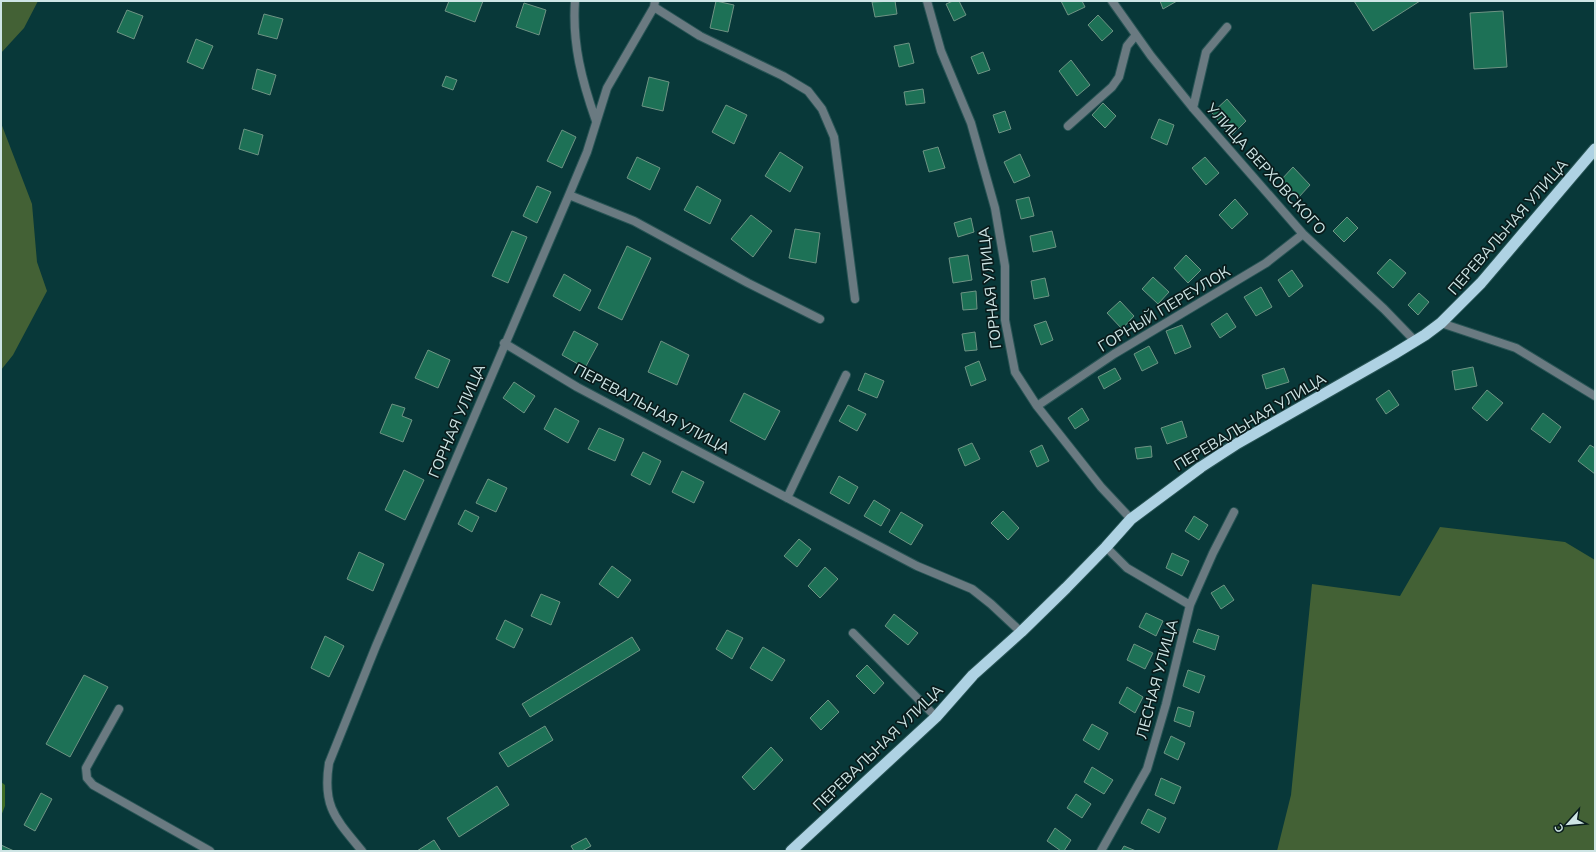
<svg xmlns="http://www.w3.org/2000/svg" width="1596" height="852" font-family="Mulish,sans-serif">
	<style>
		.green { fill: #436135 }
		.forest { fill: #3d6b25 }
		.building { fill: #1d7156; stroke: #6e9484 }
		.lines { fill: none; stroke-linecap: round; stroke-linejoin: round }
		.minor-casing { stroke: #285455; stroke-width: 10 }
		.trunk-casing { stroke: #285455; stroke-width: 13 }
		.minor { stroke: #6a7a81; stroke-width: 8 }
		.trunk { stroke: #aed2e3; stroke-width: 11 }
		.labels { text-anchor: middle; stroke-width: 3.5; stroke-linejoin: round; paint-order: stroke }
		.street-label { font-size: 15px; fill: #cee5e5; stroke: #091c1c }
	</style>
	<rect width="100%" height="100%" fill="#083839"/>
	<!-- green -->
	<path class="green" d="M 1,1 L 38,1 L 24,28 L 1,53 Z
		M 1,123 L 32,204 L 37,262 L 47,291 L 13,355 L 1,370 Z
		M 1440,527 L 1565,542 L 1595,560 L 1595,851 L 1277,851 L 1291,795 L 1312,584 L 1400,596 Z"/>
	<!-- forest -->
	<path class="forest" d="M 1,782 L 5,785 L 5,806 L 1,816 Z"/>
	<!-- building -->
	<path class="building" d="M 449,1 L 483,1 L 475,22 L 445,11 Z
		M 716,1 L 734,5 L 728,32 L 710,28 Z
		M 895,1 L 897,14 L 875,17 L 872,2 Z
		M 953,1 L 959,1 L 966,15 L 954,21 L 946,4 Z
		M 1061,1 L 1082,1 L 1085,7 L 1068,15 Z
		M 1160,1 L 1177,1 L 1163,9 Z
		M 1354,1 L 1420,1 L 1373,31 Z
		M 524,3 L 546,10 L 539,35 L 516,27 Z
		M 127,10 L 143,16 L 134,39 L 117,32 Z
		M 1503,11 L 1507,67 L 1474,69 L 1470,13 Z
		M 264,14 L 283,19 L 277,39 L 258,34 Z
		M 1098,15 L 1113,31 L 1102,41 L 1088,25 Z
		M 196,39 L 213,46 L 203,69 L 187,62 Z
		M 909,43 L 914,63 L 899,67 L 894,46 Z
		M 983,52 L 990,70 L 978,74 L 971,57 Z
		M 1071,60 L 1090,85 L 1077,96 L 1059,71 Z
		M 257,69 L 276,75 L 270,95 L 252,89 Z
		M 446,76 L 457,80 L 453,90 L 442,86 Z
		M 649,77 L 669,82 L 663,111 L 642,106 Z
		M 923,89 L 925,103 L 906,105 L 904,92 Z
		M 1227,99 L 1246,121 L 1231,136 L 1212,113 Z
		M 1103,103 L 1116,116 L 1105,128 L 1092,115 Z
		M 726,105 L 747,115 L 734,144 L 712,132 Z
		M 1005,111 L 1011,129 L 999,133 L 993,115 Z
		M 1159,119 L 1174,125 L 1167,145 L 1151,138 Z
		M 244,129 L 263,135 L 258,155 L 239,149 Z
		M 562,130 L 576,137 L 562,168 L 547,161 Z
		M 938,147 L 945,168 L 929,172 L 923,151 Z
		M 780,152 L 803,167 L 790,192 L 765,176 Z
		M 1020,154 L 1030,176 L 1014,183 L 1004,162 Z
		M 637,157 L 660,168 L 650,190 L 627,178 Z
		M 1205,157 L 1219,173 L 1206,185 L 1192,168 Z
		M 1293,167 L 1310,185 L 1298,198 L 1281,180 Z
		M 537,186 L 551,192 L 537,223 L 523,216 Z
		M 697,186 L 721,200 L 710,224 L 684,210 Z
		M 1029,197 L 1034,216 L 1021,219 L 1016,200 Z
		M 1235,199 L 1248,214 L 1232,229 L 1219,215 Z
		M 751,215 L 772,231 L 753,257 L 731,239 Z
		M 1347,217 L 1358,228 L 1344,242 L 1333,231 Z
		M 971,218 L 974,232 L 958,237 L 954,223 Z
		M 795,229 L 820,233 L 816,263 L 789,258 Z
		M 512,231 L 527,237 L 508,283 L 492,276 Z
		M 1052,231 L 1056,247 L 1033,252 L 1030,236 Z
		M 627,246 L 651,258 L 622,320 L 598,308 Z
		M 968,255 L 972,280 L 953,283 L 949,258 Z
		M 1186,255 L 1201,270 L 1188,283 L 1174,268 Z
		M 1390,259 L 1406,273 L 1393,288 L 1377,273 Z
		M 1292,270 L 1303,286 L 1289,297 L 1278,280 Z
		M 564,274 L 591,290 L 580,311 L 553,296 Z
		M 1153,277 L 1169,292 L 1158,304 L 1142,289 Z
		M 1045,278 L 1049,296 L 1034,299 L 1031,281 Z
		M 1261,287 L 1272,307 L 1256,316 L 1244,297 Z
		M 976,291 L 977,309 L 963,310 L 961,293 Z
		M 1419,293 L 1429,302 L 1418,315 L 1408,305 Z
		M 1120,301 L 1134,316 L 1122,329 L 1107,313 Z
		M 1227,313 L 1236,327 L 1220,338 L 1211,324 Z
		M 1046,321 L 1053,340 L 1041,345 L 1034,325 Z
		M 1182,325 L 1191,347 L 1175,354 L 1166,331 Z
		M 574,331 L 598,344 L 585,368 L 562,355 Z
		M 975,332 L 977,350 L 965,351 L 962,334 Z
		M 661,341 L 689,355 L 677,385 L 648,372 Z
		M 1149,346 L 1158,363 L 1142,371 L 1134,354 Z
		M 428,350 L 450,360 L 438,388 L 415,378 Z
		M 979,361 L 986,380 L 971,386 L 965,367 Z
		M 1473,367 L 1477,386 L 1455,390 L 1452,371 Z
		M 1115,368 L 1121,379 L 1104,389 L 1098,377 Z
		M 1284,368 L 1289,382 L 1266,389 L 1262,375 Z
		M 865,373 L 884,381 L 877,398 L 858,390 Z
		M 514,382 L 535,396 L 524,413 L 503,398 Z
		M 1389,390 L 1399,405 L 1386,414 L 1376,399 Z
		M 1487,390 L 1503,403 L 1487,421 L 1472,408 Z
		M 744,393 L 780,411 L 765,440 L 730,421 Z
		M 392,404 L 405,408 L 402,416 L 412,420 L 403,442 L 380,433 Z
		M 848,405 L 866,414 L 857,431 L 839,421 Z
		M 555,408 L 579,421 L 568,443 L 544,429 Z
		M 1082,408 L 1089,420 L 1075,429 L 1068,418 Z
		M 1543,413 L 1561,427 L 1550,443 L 1531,429 Z
		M 1182,421 L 1187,437 L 1167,444 L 1161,428 Z
		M 599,428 L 624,439 L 615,461 L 588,449 Z
		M 972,443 L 980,459 L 965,466 L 958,449 Z
		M 1042,445 L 1049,461 L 1037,467 L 1030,451 Z
		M 1590,445 L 1595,448 L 1595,474 L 1578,461 Z
		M 1151,446 L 1152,457 L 1137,459 L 1135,448 Z
		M 643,452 L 661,461 L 650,485 L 631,475 Z
		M 404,470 L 424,480 L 405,520 L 385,510 Z
		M 682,471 L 704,482 L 694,503 L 672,492 Z
		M 839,476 L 858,487 L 849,504 L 830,493 Z
		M 488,479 L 507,488 L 496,512 L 476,503 Z
		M 874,500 L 890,510 L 881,526 L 864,516 Z
		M 465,510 L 479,517 L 472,532 L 458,524 Z
		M 1003,511 L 1019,528 L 1008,540 L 991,523 Z
		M 901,512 L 923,525 L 911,545 L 889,532 Z
		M 1194,516 L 1208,525 L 1199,540 L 1185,531 Z
		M 799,539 L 811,549 L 797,567 L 784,556 Z
		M 359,552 L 384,564 L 373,591 L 347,579 Z
		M 1172,553 L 1189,561 L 1182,576 L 1166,568 Z
		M 612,566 L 631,580 L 618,598 L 599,584 Z
		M 825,567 L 838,579 L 820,598 L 808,586 Z
		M 1224,585 L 1234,600 L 1221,609 L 1211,593 Z
		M 541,594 L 560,602 L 551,625 L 531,616 Z
		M 1146,613 L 1163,621 L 1156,636 L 1139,627 Z
		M 894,614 L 918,633 L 908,645 L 885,626 Z
		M 505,620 L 523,629 L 514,648 L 496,639 Z
		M 1198,629 L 1219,636 L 1215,650 L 1193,642 Z
		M 727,630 L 743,638 L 732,659 L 716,649 Z
		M 325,636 L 344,646 L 329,677 L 311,668 Z
		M 632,637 L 640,650 L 530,717 L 522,704 Z
		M 1134,644 L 1153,653 L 1145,669 L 1127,660 Z
		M 763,647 L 785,660 L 772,681 L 750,668 Z
		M 867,665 L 884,683 L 874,694 L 856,676 Z
		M 1188,670 L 1205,676 L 1199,693 L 1183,686 Z
		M 84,675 L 108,687 L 70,757 L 46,744 Z
		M 1127,687 L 1143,697 L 1135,713 L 1119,703 Z
		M 828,700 L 839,712 L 821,730 L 810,718 Z
		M 1178,707 L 1194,712 L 1190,727 L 1174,721 Z
		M 1092,724 L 1108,733 L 1099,750 L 1083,740 Z
		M 545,726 L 553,740 L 508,767 L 499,753 Z
		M 1171,736 L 1185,743 L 1178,760 L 1164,753 Z
		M 771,747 L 783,760 L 754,790 L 742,777 Z
		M 1092,767 L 1113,780 L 1104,794 L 1084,782 Z
		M 1161,778 L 1181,787 L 1174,804 L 1155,795 Z
		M 497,786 L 509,805 L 459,837 L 447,818 Z
		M 41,793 L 52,799 L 35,831 L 24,825 Z
		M 1076,794 L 1091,804 L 1082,818 L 1067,808 Z
		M 1148,809 L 1166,818 L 1159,833 L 1141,823 Z
		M 1055,828 L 1071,840 L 1064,851 L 1061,851 L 1047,841 Z
		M 586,838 L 591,846 L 582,851 L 574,851 L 571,846 Z
		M 434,840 L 441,851 L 417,851 Z
		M 1,845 L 14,851 L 1,851 Z
		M 1124,846 L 1136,851 L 1121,851 Z"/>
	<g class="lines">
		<defs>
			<path id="minor" d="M 575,1 C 572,44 582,81 596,121
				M 927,1 L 941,51 L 971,123 L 995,208 L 1005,266 L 1005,320 L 1015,372 L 1037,406 L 1101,487 L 1131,519
				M 1112,1 L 1151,56 L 1193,108 L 1303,234 L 1384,309 L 1415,341
				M 654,7 L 700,36 L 783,76 L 808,91 L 822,109 L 834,137 L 855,299
				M 1193,108 L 1206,52 L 1227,27
				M 1068,126 L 1112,87 L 1119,77 L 1127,46 L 1136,35
				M 569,195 L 634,221 L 748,283 L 820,319
				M 1441,323 L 1516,348 L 1595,396
				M 504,343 L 577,387 L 656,429 L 917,566 L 972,589 L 991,604 L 1021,632
				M 1037,406 L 1114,354 L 1266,263 L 1303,234
				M 787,498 L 846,375
				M 1106,547 L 1127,568 L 1190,605
				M 853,633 L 936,717
				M 119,709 L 86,768 L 87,778 L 93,785 L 210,851
				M 362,851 C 336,819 322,807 329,763 L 376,646 L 569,195 L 587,152 L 607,88 L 654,7 L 655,1
				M 1101,851 L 1147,769 L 1166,704 L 1190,605 L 1213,553 L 1234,512"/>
			<path id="trunk" d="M 791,851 L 936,717 L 973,675 L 1021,632 L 1066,588 L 1106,547 L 1131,519 L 1201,467 L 1238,443 L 1394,354 L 1425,335 L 1441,323 L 1481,283 L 1595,149"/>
		</defs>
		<!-- minor casing -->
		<use href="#minor" class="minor-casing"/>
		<!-- trunk casing -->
		<use href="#trunk" class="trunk-casing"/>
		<!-- minor -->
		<use href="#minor" class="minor"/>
		<!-- trunk -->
		<use href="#trunk" class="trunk"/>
	</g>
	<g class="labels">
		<!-- street labels -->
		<g class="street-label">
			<text transform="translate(1266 169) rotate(48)" y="5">УЛИЦА ВЕРХОВСКОГО</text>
			<text transform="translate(1508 227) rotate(-49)" y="5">ПЕРЕВАЛЬНАЯ УЛИЦА</text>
			<text transform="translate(990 288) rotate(-96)" y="5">ГОРНАЯ УЛИЦА</text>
			<text transform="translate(1164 309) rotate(-31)" y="5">ГОРНЫЙ ПЕРЕУЛОК</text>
			<text transform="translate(652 409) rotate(28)" y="5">ПЕРЕВАЛЬНАЯ УЛИЦА</text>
			<text transform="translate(457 421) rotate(-67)" y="5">ГОРНАЯ УЛИЦА</text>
			<text transform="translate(1250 422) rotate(-31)" y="5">ПЕРЕВАЛЬНАЯ УЛИЦА</text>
			<text transform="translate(1157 679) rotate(-75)" y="5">ЛЕСНАЯ УЛИЦА</text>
			<text transform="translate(878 748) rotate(-44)" y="5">ПЕРЕВАЛЬНАЯ УЛИЦА</text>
		</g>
	</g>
	<!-- border -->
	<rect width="1596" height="852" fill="none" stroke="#cee5e5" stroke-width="4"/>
	<!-- north arrow -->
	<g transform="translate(1568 824) rotate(243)" stroke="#091c1c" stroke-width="3" paint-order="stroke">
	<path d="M0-3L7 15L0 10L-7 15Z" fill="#cee5e5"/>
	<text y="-6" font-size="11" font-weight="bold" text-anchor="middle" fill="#cee5e5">С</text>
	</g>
</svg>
